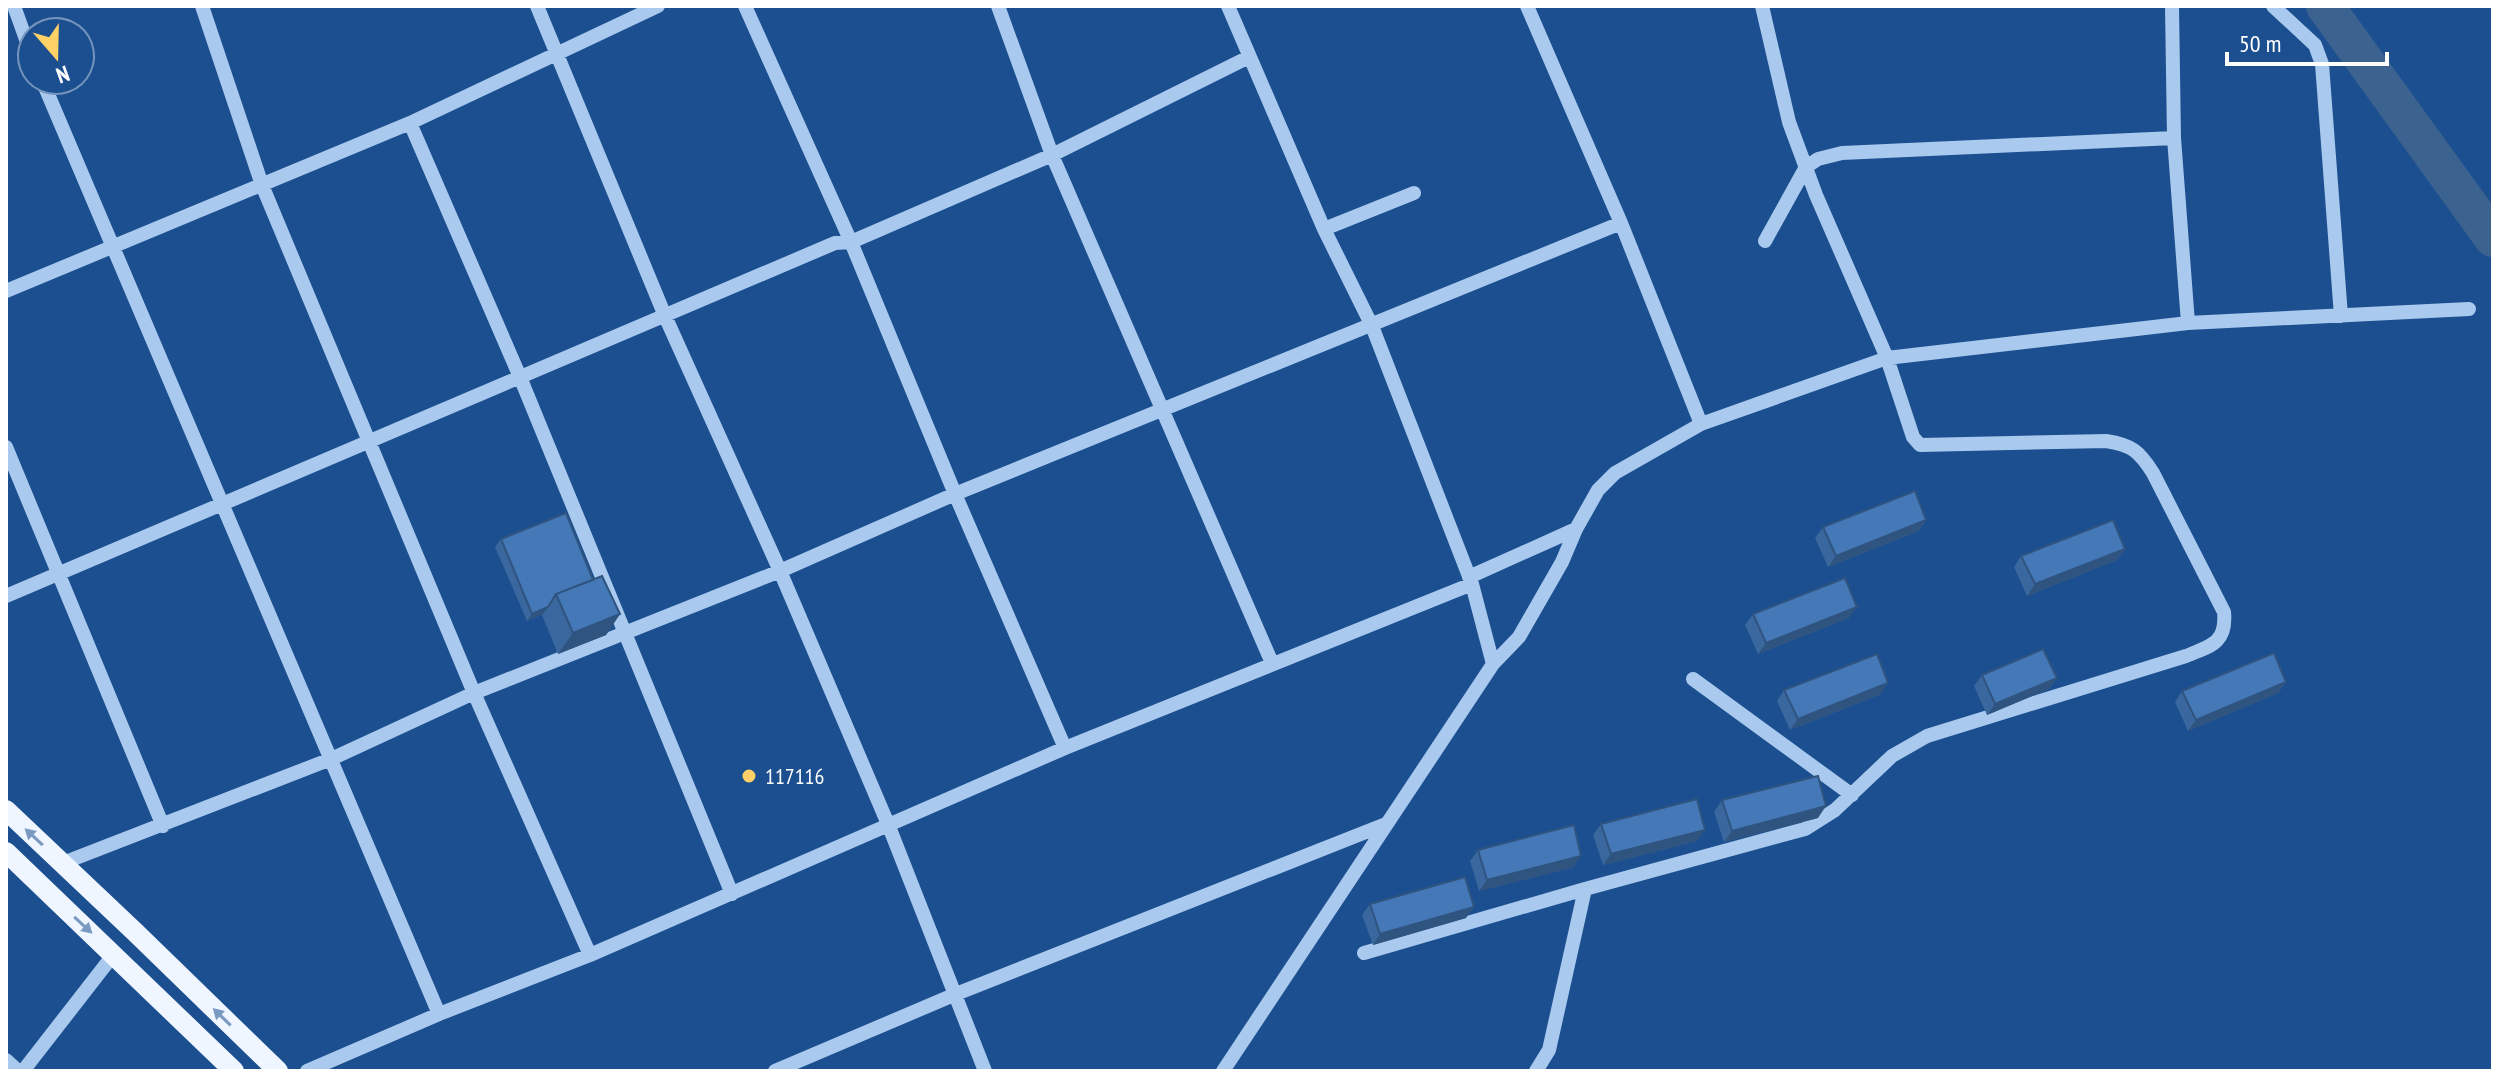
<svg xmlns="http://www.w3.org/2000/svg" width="2499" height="1077" font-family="'PT Sans Narrow',sans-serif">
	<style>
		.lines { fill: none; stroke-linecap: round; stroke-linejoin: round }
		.river { stroke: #3c6290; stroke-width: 38 }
		.minor { stroke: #a9c9ee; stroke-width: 14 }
		.major { stroke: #f0f6ff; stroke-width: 20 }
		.wall { fill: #3a679d }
		.shaded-wall { fill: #305480 }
		.building { fill: #4478b7; stroke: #305480; stroke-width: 2 }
		.oneway { fill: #7b9ac1 }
		.poi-dot { fill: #ffd166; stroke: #1b4f8f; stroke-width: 3 }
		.labels { text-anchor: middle; stroke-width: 7; stroke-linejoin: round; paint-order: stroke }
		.poi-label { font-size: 22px; fill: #fff; stroke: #1b4f8f; text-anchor: start }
	</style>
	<rect width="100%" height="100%" fill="#1b4f8f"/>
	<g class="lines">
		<!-- river -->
		<path class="river" d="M 2325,6 L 2493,238"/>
		<!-- minor -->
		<path class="minor" d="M 14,6 L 32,56
			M 202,6 L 262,185 L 474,693 L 590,955
			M 537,6 L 665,316 L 780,571 L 888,824 L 985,1071
			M 745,6 L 851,242 L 955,494 L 1065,748
			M 998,6 L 1052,155 L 1272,663
			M 1228,6 L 1324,229 L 1372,326 L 1472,584 L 1493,664
			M 1527,6 L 1621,223 L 1701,424
			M 2172,6 L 2174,138 L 2188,323
			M 2273,6 L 2315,45 L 2322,64 L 2341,316
			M 42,80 L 439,1014
			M 410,123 L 520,377 L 732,894
			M 1324,229 L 1414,193
			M 1765,241 L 1806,167 L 1818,159 L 1842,153 L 2174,138
			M 6,291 L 410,123 L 658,6
			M 6,447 L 163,826
			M 1469,577 L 1576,529
			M 6,596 L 835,243 L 851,242 L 1052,155 L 1249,57
			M 1693,679 L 1852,795
			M 63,863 L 331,759 L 474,693 L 780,571 L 955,494 L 1621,223
			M 1364,953 L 1585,889
			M 6,1060 L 18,1071
			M 23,1071 L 114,954
			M 307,1071 L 439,1014 L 590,955 L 1065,748 L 1472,584
			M 775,1071 L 956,994 L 1386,824
			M 1223,1071 L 1493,664 L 1519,637 L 1562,562 L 1576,529 L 1598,490 L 1615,473 L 1701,424 L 1887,358 L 2188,323 L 2469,309
			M 1536,1071 L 1549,1050 L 1585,889 L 1805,829 L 1835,810 L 1892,756 L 1927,736 L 2186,656 C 2212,646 2227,642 2224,612 L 2153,473 C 2139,451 2132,445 2106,441 L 1920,445 L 1913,437 L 1887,358 L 1816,195 L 1789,122 L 1762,6"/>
		<!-- major -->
		<path class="major" d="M 6,810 L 135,932 L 278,1071
			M 6,852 L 234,1071"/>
	</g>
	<!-- wall -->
	<path class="wall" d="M 1926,520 L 1919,531 L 1828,567 L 1815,538 L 1823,527 Z
		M 501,539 L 593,580 L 620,614 L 606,635 L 558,654 L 542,615 L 543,614 L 527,621 L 495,547 Z
		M 2125,549 L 2117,560 L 2027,596 L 2014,567 L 2021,556 Z
		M 1753,614 L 1849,618 L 1758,654 L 1745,625 Z
		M 1982,675 L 2057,678 L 2049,689 L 1987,715 L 1974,686 Z
		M 2286,682 L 2278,693 L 2188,731 L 2175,702 L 2182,691 Z
		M 1784,690 L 1881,694 L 1790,730 L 1777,701 Z
		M 1722,800 L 1818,818 L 1724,842 L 1714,812 Z
		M 1601,824 L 1697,841 L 1603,865 L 1593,835 Z
		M 1478,850 L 1574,867 L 1479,891 L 1470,861 Z
		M 1370,904 L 1466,918 L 1373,945 L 1362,915 Z"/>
	<!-- shaded-wall -->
	<path class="shaded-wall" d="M 1926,520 L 1919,531 L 1828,567 L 1836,556 Z
		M 2125,549 L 2117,560 L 2027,596 L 2035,584 Z
		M 548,607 L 543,614 L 527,621 L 532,614 Z
		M 1857,607 L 1849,618 L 1758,654 L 1766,643 Z
		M 620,614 L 606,635 L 558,654 L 573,633 Z
		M 2057,678 L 2049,689 L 1987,715 L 1995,704 Z
		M 2286,682 L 2278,693 L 2188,731 L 2196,720 Z
		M 1888,683 L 1881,694 L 1790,730 L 1798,719 Z
		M 1826,806 L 1818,818 L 1724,842 L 1732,831 Z
		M 1705,830 L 1697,841 L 1603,865 L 1611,854 Z
		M 1581,856 L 1574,867 L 1479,891 L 1487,880 Z
		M 1474,907 L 1466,918 L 1373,945 L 1380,934 Z"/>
	<!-- building -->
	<path class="building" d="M 1915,491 L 1926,520 L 1836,556 L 1823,527 Z
		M 566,513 L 593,580 L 556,594 L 548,607 L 532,614 L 501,539 Z
		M 2113,520 L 2125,549 L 2035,584 L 2021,556 Z
		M 602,576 L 620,614 L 573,633 L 556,594 Z
		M 1845,578 L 1857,607 L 1766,643 L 1753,614 Z
		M 2043,649 L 2057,678 L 1995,704 L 1982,675 Z
		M 2274,653 L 2286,682 L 2196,720 L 2182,691 Z
		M 1877,654 L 1888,683 L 1798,719 L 1784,690 Z
		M 1818,776 L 1826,806 L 1732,831 L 1722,800 Z
		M 1697,799 L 1705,830 L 1611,854 L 1601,824 Z
		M 1574,825 L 1581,856 L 1487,880 L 1478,850 Z
		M 1465,877 L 1474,907 L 1380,934 L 1370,904 Z"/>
	<!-- one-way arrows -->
	<defs><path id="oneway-solid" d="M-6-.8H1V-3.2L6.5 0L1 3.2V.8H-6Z" transform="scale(2)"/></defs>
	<g class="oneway">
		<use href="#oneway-solid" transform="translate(34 837) rotate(-137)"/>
		<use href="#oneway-solid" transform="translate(83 925) rotate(43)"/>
		<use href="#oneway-solid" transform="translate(222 1017) rotate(-136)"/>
	</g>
	<!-- markers -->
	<circle class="poi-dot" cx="749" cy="776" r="8"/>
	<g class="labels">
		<!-- poi labels -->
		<g class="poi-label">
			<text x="765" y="784">117116</text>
		</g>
	</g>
	<!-- border -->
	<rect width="2499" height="1077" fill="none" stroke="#ffffff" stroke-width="16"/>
	<!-- north arrow -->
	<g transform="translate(56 56) rotate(160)"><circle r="38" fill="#1b4f8f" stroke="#7695bc" stroke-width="2"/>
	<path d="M0-6L14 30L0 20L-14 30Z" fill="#ffd166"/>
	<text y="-12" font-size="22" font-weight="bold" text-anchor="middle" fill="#ffffff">N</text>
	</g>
	<!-- scale -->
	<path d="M2227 52v12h160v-12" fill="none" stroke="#ffffff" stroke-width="4"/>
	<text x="2239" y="52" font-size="24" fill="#ffffff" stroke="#1b4f8f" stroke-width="6" paint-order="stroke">50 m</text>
</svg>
